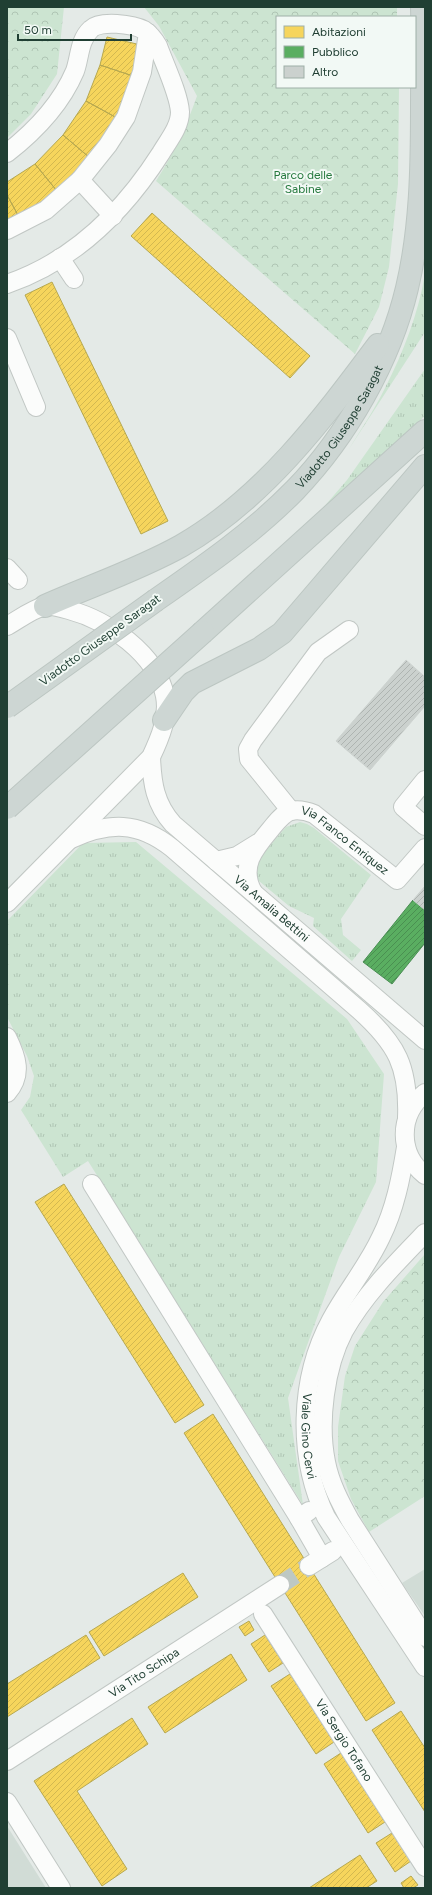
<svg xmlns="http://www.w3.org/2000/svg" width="432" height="1895" font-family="Figtree,sans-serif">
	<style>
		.built { fill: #d1dcd6 }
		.grass { fill: url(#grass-tufts) }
		.park { fill: url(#park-crowns) }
		.homes { fill: url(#homes-hatch); stroke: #b6a850 }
		.public { fill: url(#public-hatch); stroke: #498d53 }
		.building { fill: url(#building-hatch); stroke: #cdd3d0 }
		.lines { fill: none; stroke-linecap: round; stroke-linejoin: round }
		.minor-tunnel { stroke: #bdc8c3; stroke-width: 18; stroke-dasharray: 18 9; stroke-linecap: butt }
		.minor-casing { stroke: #c1c7c4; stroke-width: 20 }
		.major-casing { stroke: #bcc6c2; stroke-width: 24 }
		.minor { stroke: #fbfcfb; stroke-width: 18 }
		.major { stroke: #cdd6d3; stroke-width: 22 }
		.major-bridge-casing { stroke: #bcc6c2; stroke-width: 24; stroke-linecap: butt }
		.major-bridge { stroke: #cdd6d3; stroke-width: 22 }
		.labels { text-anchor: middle; stroke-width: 4; stroke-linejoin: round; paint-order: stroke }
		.park-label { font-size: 12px; fill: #26793e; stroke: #f2f9f5 }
		.street-label { font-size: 12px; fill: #203f33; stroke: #f2f9f5 }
	</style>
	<defs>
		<pattern id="grass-tufts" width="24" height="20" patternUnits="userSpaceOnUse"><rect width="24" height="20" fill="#cce4d1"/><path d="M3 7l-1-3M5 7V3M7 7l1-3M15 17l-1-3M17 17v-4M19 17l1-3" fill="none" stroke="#afc5b4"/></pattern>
		<pattern id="park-crowns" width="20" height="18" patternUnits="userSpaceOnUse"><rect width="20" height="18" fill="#cce4d1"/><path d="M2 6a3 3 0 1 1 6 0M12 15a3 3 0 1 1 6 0" fill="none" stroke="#afc5b4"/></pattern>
		<pattern id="homes-hatch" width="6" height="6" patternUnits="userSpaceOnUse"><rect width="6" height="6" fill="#f6d55c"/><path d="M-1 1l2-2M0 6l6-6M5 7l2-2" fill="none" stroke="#d3b850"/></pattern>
		<pattern id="public-hatch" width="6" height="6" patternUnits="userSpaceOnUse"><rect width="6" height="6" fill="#5aae61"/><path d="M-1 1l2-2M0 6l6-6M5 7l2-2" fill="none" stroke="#4a8f51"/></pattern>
		<pattern id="building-hatch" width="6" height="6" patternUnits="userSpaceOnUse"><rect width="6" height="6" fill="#cbd1ce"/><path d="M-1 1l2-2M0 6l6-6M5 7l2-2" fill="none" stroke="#aeb4b1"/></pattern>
	</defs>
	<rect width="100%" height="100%" fill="#e4eae7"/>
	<!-- built -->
	<path class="built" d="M 425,1569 L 425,1616 L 402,1583 Z
		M 7,1826 L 46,1888 L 7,1888 Z"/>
	<!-- grass -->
	<path class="grass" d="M 425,273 L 425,332 L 349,449 C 361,429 375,409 385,388 C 403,353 419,312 425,273 Z
		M 425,369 L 425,416 L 322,509 L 347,480 Z
		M 300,822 L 307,824 L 314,828 L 371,875 L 341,919 L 343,935 L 361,950 L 352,961 L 313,926 L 314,918 L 289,906 L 259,881 L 256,876 L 256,867 L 259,858 L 286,827 Z
		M 136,842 L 347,1019 L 384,1074 L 376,1182 L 339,1257 L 288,1398 L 303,1505 L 88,1161 L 63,1177 L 21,1110 L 30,1097 L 34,1076 L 27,1056 L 7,1017 L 7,921 L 83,843 Z"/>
	<!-- park -->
	<path class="park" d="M 7,7 L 64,7 L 57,74 L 31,114 L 7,138 Z
		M 144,7 L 397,7 L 397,17 L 277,17 L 277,87 L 399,87 L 398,184 L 389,267 L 379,307 L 355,354 L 156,181 C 174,153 186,127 197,96 L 159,26 Z
		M 425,1254 L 425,1496 L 369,1532 L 351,1499 L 338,1461 L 338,1427 L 345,1376 L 355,1346 L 383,1302 Z"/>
	<!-- homes -->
	<path class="homes" d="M 107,37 L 141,45 L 133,76 L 100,65 Z
		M 100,65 L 133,76 L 117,118 L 86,101 Z
		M 86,101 L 117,118 L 90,158 L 63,135 Z
		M 63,135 L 90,158 L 57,191 L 35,164 Z
		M 35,164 L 57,191 L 19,217 L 7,195 L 7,182 Z
		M 7,195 L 19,217 L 7,222 Z
		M 152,213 L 310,356 L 290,378 L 131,236 Z
		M 52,282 L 168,521 L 141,534 L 25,295 Z
		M 64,1184 L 204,1405 L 175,1423 L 35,1202 Z
		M 213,1414 L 395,1703 L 366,1721 L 184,1433 Z
		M 183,1573 L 198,1597 L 104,1656 L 89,1632 Z
		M 249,1621 L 254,1630 L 245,1636 L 239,1627 Z
		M 86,1635 L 100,1658 L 7,1717 L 7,1684 Z
		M 265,1635 L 283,1663 L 269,1672 L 251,1644 Z
		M 231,1654 L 247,1680 L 165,1733 L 148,1707 Z
		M 290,1674 L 334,1742 L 316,1754 L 271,1686 Z
		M 401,1711 L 425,1748 L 425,1812 L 372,1730 Z
		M 132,1718 L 148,1744 L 77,1791 L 127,1869 L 102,1886 L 34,1781 Z
		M 341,1753 L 385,1822 L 368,1833 L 324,1764 Z
		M 392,1833 L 411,1861 L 395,1872 L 376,1843 Z
		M 360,1855 L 377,1881 L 366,1888 L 309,1888 Z
		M 411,1876 L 418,1885 L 413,1888 L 404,1888 L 401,1883 Z"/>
	<!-- public -->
	<path class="public" d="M 413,900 L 425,910 L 425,943 L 392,984 L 363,962 Z"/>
	<!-- building -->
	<path class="building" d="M 406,660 L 425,677 L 425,706 L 370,770 L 336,741 Z
		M 425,886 L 425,910 L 413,900 Z"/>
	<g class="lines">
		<!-- minor-tunnel -->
		<path class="minor-tunnel" d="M 280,1585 L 309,1566"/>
		<defs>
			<g id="minor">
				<path d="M 7,153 C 34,132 61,104 75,71 C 80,57 79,40 91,29 C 100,20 133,24 144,30 C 150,34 154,39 158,46 C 164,63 179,94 180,112 C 180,127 168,141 161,153 C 124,211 74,261 7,284"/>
				<path d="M 80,180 L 113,216"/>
				<path d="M 7,230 L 46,210 L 80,180 L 108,145 L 126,117 L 142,72 L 148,33"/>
				<path d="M 60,258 L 74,279"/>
				<path d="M 7,338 L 36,407"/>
				<path d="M 7,568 L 18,580"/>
				<path d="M 7,626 C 18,620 32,609 45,606 C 51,605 62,608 69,610 C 107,620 157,654 165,696 C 169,717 160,738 151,757 L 7,903"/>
				<path id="s1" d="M 151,757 C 152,783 155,804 173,824 L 425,1040"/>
				<path d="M 425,780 L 403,807 L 425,826"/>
				<path d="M 291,811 L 249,759 L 248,749 L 253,740 L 318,652 L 349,630"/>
				<path d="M 71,839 C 109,822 138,821 172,848 L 359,1010 C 397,1044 409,1067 407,1118"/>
				<path d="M 216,861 L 237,856 L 258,843"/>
				<path id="s2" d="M 253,892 C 239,867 254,849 270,830 C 276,823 281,815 290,811 C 299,809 307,811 314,814 L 397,880 L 425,848"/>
				<path d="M 7,1037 C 17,1057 23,1075 7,1093"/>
				<path d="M 425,1093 C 398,1115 398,1154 425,1175"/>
				<path id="s3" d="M 406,1147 C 401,1178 395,1209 381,1237 C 367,1267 346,1292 331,1320 C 299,1379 297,1457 326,1517 L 425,1667"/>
				<path d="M 92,1184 L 299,1518"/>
				<path d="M 425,1233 C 396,1263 364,1295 344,1331 C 325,1367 318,1422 326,1462 C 330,1483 340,1502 350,1520 L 425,1637"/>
				<path d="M 309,1511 L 299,1518 L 322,1558"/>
				<path d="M 309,1566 L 333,1551"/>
				<path id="s4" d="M 263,1614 L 425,1867"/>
				<path id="s5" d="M 7,1761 L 280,1585"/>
				<path d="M 7,1802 L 61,1888"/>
			</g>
			<g id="major">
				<path id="s6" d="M 156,600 C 205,566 254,532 295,490 C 347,436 390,360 407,288 C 421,229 422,168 422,108 C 422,74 423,41 422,7"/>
				<path d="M 45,606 C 90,586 138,570 181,546 C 263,499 322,420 378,345"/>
				<path d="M 203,632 L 425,431"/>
				<path d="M 164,720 L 183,692 L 192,683 L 259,649 L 282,633 L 425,466"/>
			</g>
		</defs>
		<!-- minor casing -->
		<use href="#minor" class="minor-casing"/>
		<!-- major casing -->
		<use href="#major" class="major-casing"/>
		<!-- minor -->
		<use href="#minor" class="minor"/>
		<!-- major -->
		<use href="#major" class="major"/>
		<defs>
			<path id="major-bridge" d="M 7,707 L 156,600
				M 7,808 L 203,632"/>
		</defs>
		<!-- major-bridge casing -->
		<use href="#major-bridge" class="major-bridge-casing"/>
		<!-- major-bridge -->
		<use href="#major-bridge" class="major-bridge"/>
	</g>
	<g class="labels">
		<!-- park labels -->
		<g class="park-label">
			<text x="303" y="179">Parco delle<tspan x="303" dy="14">Sabine</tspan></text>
		</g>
		<!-- street labels -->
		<g class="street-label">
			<text dy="4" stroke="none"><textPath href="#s6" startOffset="255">Viadotto Giuseppe Saragat</textPath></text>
			<text transform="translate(100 640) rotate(-36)" y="4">Viadotto Giuseppe Saragat</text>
			<text dy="4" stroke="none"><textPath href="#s2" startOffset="162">Via Franco Enriquez</textPath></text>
			<text dy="4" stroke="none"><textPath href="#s1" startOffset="202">Via Amalia Bettini</textPath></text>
			<text dy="4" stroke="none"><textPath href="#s3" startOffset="311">Viale Gino Cervi</textPath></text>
			<text dy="4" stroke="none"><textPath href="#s5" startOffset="163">Via Tito Schipa</textPath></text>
			<text dy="4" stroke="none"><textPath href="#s4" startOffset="150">Via Sergio Tofano</textPath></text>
		</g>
	</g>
	<!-- border -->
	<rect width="432" height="1895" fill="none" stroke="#203f33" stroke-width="16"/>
	<!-- legend -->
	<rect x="276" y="16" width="140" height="72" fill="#f2f9f5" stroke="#9eafa7"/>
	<rect x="284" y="26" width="20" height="12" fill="#f6d55c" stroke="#9eafa7"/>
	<text x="312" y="36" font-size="12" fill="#203f33">Abitazioni</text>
	<rect x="284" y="46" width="20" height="12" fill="#5aae61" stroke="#9eafa7"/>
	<text x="312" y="56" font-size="12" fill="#203f33">Pubblico</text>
	<rect x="284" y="66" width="20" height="12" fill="#cbd1ce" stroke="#9eafa7"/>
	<text x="312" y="76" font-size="12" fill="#203f33">Altro</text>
	<!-- scale -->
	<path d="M18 34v6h113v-6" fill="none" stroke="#203f33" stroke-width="2"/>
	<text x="24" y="34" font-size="12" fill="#203f33" stroke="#f2f9f5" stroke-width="3" paint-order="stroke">50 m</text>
</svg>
